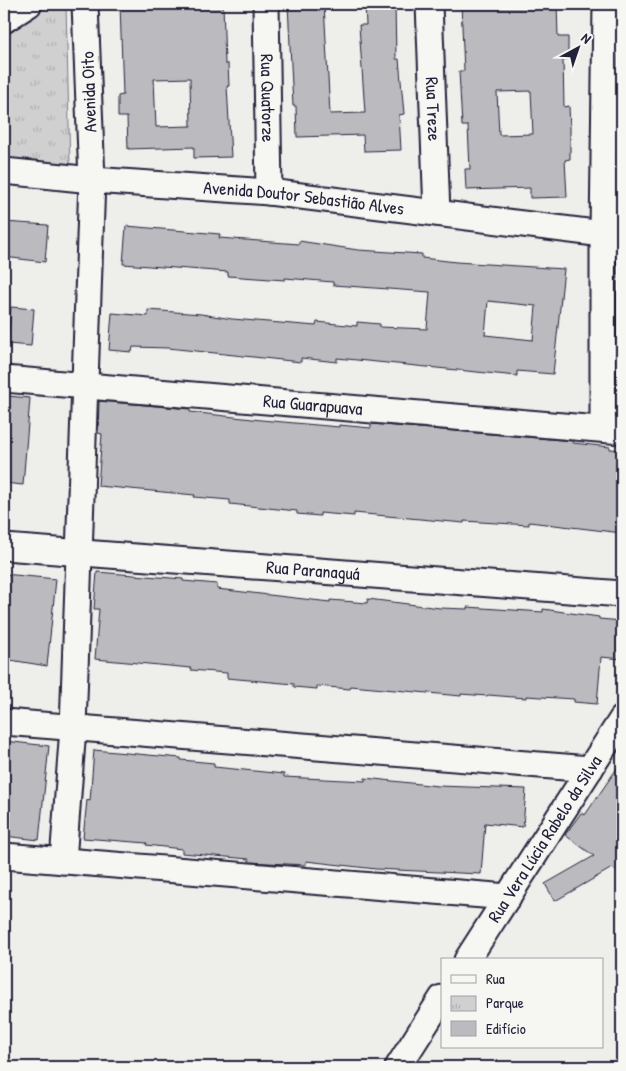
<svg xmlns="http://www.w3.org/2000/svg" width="626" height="1071" font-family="'Patrick Hand',sans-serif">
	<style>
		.park { fill: url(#park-tufts); stroke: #797986 }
		.building { fill: #bbbbbf; stroke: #22223b; fill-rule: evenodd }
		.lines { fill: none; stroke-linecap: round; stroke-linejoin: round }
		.street-casing { stroke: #22223b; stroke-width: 29 }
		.street { stroke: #f6f6f2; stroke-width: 25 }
		.labels { text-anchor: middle; stroke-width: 4; stroke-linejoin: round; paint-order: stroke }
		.street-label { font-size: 18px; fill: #22223b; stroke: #f6f6f2 }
	</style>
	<defs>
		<pattern id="park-tufts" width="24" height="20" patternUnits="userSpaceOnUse" patternTransform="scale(1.25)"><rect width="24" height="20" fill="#d0d0d1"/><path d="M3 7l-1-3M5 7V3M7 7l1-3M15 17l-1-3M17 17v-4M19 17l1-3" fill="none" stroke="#b2b2b4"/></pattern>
	</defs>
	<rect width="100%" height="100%" fill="#eeeeeb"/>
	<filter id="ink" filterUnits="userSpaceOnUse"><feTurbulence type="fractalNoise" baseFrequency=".02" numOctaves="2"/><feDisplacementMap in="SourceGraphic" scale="10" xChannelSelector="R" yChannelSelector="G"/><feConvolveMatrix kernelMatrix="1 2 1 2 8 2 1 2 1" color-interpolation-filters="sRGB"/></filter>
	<g filter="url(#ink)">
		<!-- park -->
		<path class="park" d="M 50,4 L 66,4 L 70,167 L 4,161 L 4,38 Z"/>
		<!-- building -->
		<path class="building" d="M 120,4 L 223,4 L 225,64 L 228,64 L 229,86 L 227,86 L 231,157 L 194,158 L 194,147 L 128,149 L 127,117 L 118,117 L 118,96 L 123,95 ZM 190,78 L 191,126 L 156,127 L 154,79 Z
			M 288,4 L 324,4 L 330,114 L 365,113 L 359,25 L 366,25 L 365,4 L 395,4 L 396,59 L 399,59 L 404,114 L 399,115 L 401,150 L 364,151 L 363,135 L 297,137 L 296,106 L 293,106 Z
			M 461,4 L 557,4 L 558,37 L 568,37 L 568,59 L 563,59 L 564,107 L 569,106 L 570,128 L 570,159 L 565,160 L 567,197 L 530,198 L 530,188 L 466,190 L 465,169 L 470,169 L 468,126 L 462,126 L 459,71 L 464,71 ZM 531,91 L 533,134 L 499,135 L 497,92 Z
			M 4,222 L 48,225 L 45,262 L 4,257 Z
			M 126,226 L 220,234 L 219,238 L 299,244 L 299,241 L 358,250 L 422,254 L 422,258 L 456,262 L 564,269 L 553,374 L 517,371 L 517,376 L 337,358 L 337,362 L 301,358 L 301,362 L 168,348 L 133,347 L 132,352 L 109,350 L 112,313 L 148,316 L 148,310 L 201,314 L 232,319 L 316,326 L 317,322 L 357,326 L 357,322 L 380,324 L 380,327 L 427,329 L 430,292 L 333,285 L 333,282 L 285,278 L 285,280 L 228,276 L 228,272 L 123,264 ZM 488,301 L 536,306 L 533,340 L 485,335 Z
			M 11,307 L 34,309 L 31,346 L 8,344 Z
			M 7,396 L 30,398 L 23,485 L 4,483 L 4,431 Z
			M 99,401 L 190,409 L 190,412 L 261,420 L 339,427 L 339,425 L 371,428 L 371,424 L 573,441 L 573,443 L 610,447 L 610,449 L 622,450 L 622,533 L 529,522 L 529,525 L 464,521 L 464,523 L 354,513 L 354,516 L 320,513 L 320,516 L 297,514 L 297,511 L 230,504 L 230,500 L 194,497 L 195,495 L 98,486 L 102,434 L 98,433 Z
			M 97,572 L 183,579 L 183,581 L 217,584 L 217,589 L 330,602 L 330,600 L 367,603 L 368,599 L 440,608 L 467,609 L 467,607 L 543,612 L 543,609 L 599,617 L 599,619 L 622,621 L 622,659 L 601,657 L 597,704 L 574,702 L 574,699 L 526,696 L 526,698 L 488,695 L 487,696 L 461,694 L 461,696 L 351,686 L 350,689 L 317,686 L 317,689 L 294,687 L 294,684 L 227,678 L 227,673 L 191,670 L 191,668 L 95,659 L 99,609 L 94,609 Z
			M 4,574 L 56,579 L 47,666 L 4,659 Z
			M 4,741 L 49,746 L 39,840 L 4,836 Z
			M 94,750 L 181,758 L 181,760 L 214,763 L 214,767 L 284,774 L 284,777 L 365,781 L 365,778 L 438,786 L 526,789 L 523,827 L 485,823 L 481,874 L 376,869 L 306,861 L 306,865 L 249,862 L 249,859 L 182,853 L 182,849 L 146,845 L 147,843 L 83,838 L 87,800 L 90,801 Z
			M 622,761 L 622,875 L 612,868 L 555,901 L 545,884 L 594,856 L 565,835 L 581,813 L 585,815 Z"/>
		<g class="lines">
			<defs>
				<g id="street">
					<path id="s1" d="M 266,4 L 269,192"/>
					<path id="s2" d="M 429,4 L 437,213"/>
					<path d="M 4,20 L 29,4"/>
					<path id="s3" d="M 4,171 L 92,180 L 269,192 L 603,234"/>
					<path id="s4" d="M 4,379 L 622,431"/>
					<path d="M 603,429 L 603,234 L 606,4"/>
					<path id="s5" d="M 4,547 L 622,594"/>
					<path d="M 4,722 L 590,769"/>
					<path d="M 4,856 L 508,897"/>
					<path d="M 63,861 L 73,728 L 92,180 L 85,4"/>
					<path id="s6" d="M 467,960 L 622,719"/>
					<path d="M 398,1067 L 442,998"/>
				</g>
			</defs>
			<!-- street casing -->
			<use href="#street" class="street-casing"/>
			<!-- street -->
			<use href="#street" class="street"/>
		</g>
	</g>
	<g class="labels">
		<!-- street labels -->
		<g class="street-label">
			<text transform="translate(89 92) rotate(-92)" y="6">Avenida Oito</text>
			<text dy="6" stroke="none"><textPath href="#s1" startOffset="94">Rua Quatorze</textPath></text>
			<text dy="6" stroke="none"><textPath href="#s2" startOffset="105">Rua Treze</textPath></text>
			<text dy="6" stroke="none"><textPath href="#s3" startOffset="301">Avenida Doutor Sebastião Alves</textPath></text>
			<text dy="6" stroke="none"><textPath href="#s4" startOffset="310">Rua Guarapuava</textPath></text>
			<text dy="6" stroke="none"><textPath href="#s5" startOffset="310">Rua Paranaguá</textPath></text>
			<text dy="6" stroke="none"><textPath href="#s6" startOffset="144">Rua Vera Lúcia Rabelo da Silva</textPath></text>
		</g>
	</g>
	<!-- margin -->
	<rect width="626" height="1071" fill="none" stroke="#f6f6f2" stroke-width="20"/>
	<rect x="10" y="10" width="606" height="1051" fill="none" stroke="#22223b" stroke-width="2" filter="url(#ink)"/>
	<!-- legend -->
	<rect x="441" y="958" width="162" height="90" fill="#f6f6f2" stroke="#a1a1a9"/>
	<rect x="451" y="975" width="25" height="8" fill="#f6f6f2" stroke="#a1a1a9"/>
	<text x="486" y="984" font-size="15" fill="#22223b">Rua</text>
	<rect x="451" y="996" width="25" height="15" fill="url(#park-tufts)" stroke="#a1a1a9"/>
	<text x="486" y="1008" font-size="15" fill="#22223b">Parque</text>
	<rect x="451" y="1021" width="25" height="15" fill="#bbbbbf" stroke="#a1a1a9"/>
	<text x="486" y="1034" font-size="15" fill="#22223b">Edifício</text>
	<!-- north arrow -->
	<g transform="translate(578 48) rotate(40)" stroke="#f6f6f2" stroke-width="4" paint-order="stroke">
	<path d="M0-4L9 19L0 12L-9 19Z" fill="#22223b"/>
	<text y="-8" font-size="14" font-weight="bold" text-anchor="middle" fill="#22223b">N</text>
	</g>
</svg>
